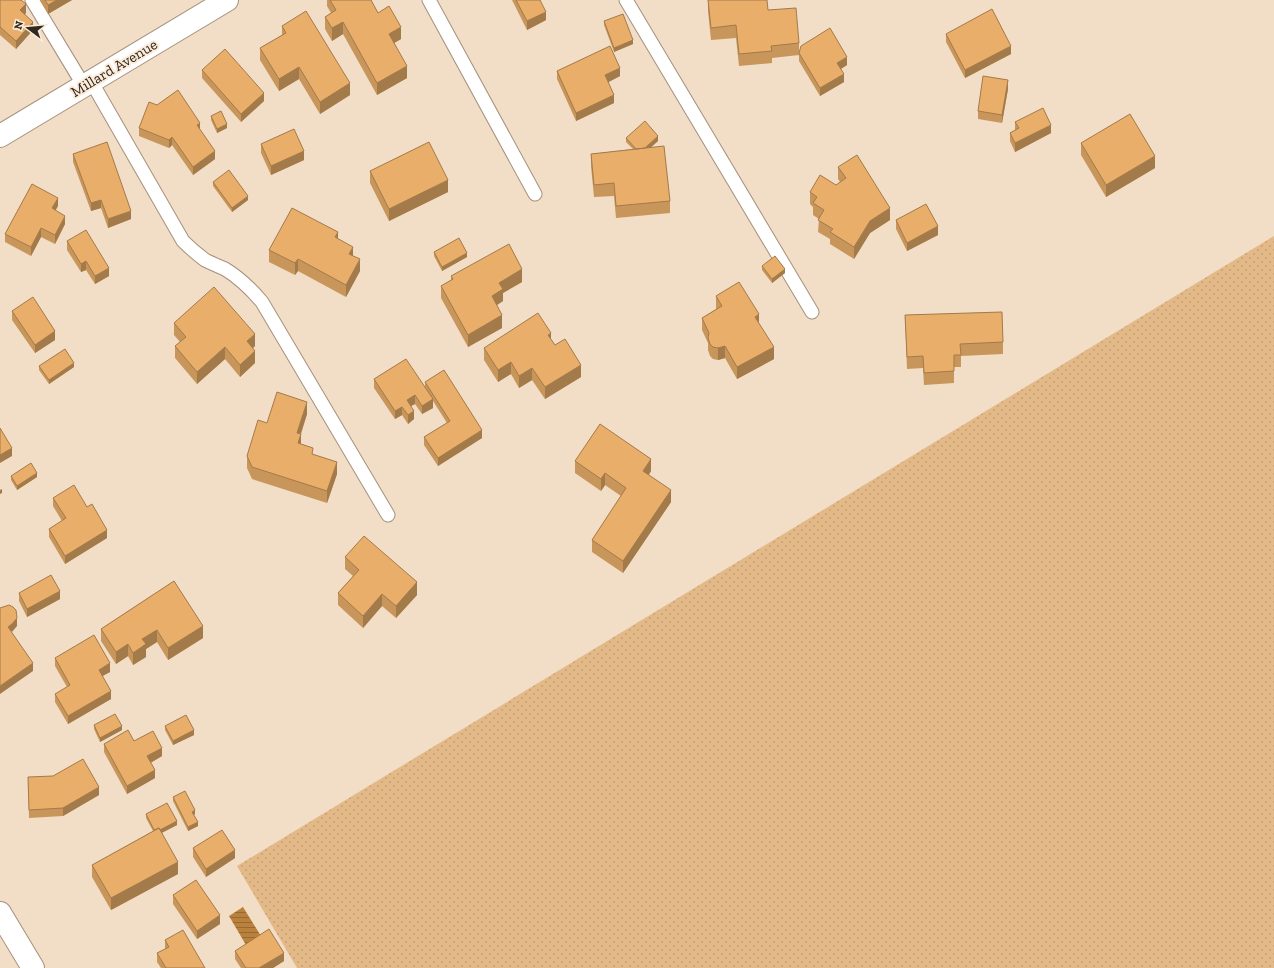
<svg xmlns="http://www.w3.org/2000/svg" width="1274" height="968" font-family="'Zilla Slab',serif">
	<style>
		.grass { fill: url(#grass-dots) }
		.water { fill: url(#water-rules) }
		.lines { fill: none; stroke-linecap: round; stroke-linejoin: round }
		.lane-casing { stroke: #a4917c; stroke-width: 15 }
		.street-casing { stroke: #a4917c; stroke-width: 24 }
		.secondary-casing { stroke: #a4917c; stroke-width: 24 }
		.lane { stroke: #fff; stroke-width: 13 }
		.street { stroke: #fff; stroke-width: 22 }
		.secondary { stroke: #fff; stroke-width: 22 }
		.wall { fill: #c8965b }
		.shaded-wall { fill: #a37a4a }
		.building { fill: #e9ae6a; stroke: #a37a4a }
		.labels { text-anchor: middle; stroke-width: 4; stroke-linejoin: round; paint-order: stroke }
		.street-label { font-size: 15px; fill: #302920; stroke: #fcebd9 }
	</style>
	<defs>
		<pattern id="grass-dots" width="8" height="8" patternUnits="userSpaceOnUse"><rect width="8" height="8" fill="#e4b988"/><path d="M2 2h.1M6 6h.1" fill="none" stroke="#c49f75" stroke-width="1.8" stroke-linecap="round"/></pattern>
		<pattern id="water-rules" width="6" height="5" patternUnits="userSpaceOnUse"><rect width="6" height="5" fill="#b9813c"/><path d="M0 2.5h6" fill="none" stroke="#976a32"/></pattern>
	</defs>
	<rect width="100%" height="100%" fill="#f2ddc6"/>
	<!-- grass -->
	<path class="grass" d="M 1274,236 L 1274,968 L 297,968 L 237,866 Z"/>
	<!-- water -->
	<path class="water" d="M 243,907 L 261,936 L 246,945 L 229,916 Z"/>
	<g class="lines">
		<defs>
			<path id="lane" d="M 32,0 L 84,86
				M 429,0 L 535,194
				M 626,0 L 812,312
				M 91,81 L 183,241 C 190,248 197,254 205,260 C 211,263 218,266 225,269 C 240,278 251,289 262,302 L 388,515"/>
			<path id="street" d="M 0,136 L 227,0"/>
			<path id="secondary" d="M 0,913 L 33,968"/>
		</defs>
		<!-- lane casing -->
		<use href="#lane" class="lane-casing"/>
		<!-- street casing -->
		<use href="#street" class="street-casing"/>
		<!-- secondary casing -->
		<use href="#secondary" class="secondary-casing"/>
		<!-- lane -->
		<use href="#lane" class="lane"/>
		<!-- street -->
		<use href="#street" class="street"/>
		<!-- secondary -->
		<use href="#secondary" class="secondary"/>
	</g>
	<!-- wall -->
	<path class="wall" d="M 0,0 L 26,13 L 25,14 L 33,30 L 16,49 L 0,35 Z
		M 40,0 L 72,0 L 48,14 Z
		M 327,0 L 371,0 L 378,13 L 401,39 L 394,43 L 407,78 L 377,95 L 343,34 L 332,41 L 325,29 L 325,17 L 331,13 L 327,6 Z
		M 512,0 L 540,0 L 546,20 L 527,30 Z
		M 708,0 L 768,10 L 799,43 L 799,55 L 772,58 L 772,63 L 739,66 L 736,38 L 711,40 L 708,11 Z
		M 604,21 L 633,44 L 614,52 L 604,25 Z
		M 282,26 L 350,95 L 320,114 L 299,79 L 279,91 L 260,60 L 260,48 L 282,35 Z
		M 946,34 L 1011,54 L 965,78 L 946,42 Z
		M 799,53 L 847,65 L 841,69 L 844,82 L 820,96 L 799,61 Z
		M 202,70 L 264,101 L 241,122 L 202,78 Z
		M 557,71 L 620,76 L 608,82 L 614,103 L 576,121 L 557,79 Z
		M 1008,89 L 1002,123 L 978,119 L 978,111 Z
		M 211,116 L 227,128 L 217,133 L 211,120 Z
		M 1015,122 L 1051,133 L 1015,152 L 1010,141 L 1010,133 L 1015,130 Z
		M 139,128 L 200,130 L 215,159 L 193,175 L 172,145 L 169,148 L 139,136 Z
		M 626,138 L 658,141 L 650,148 L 670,201 L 670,213 L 616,218 L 614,196 L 594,197 L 591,166 L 591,154 L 633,149 L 626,142 Z
		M 1081,143 L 1155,168 L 1106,197 L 1081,155 Z
		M 261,144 L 304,160 L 271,175 L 261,153 Z
		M 73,154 L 131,219 L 108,228 L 101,208 L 91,211 L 73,162 Z
		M 838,167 L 890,220 L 870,233 L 854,259 L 830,244 L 830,239 L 818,232 L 819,219 L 813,215 L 813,207 L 810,204 L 810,192 L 836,185 L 840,182 L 838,179 Z
		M 370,171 L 448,192 L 389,221 L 370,183 Z
		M 213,182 L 248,200 L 232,212 L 213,186 Z
		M 58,206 L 55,210 L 65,224 L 55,244 L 41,237 L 31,256 L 5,242 L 5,234 Z
		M 896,220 L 938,235 L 907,251 L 896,229 Z
		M 338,239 L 353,256 L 360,271 L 346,297 L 298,271 L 295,275 L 269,262 L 269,250 Z
		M 67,241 L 109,276 L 95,284 L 86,270 L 81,272 L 67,250 Z
		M 434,252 L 467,257 L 442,271 L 434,256 Z
		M 762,266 L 785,273 L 772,283 L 762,270 Z
		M 451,276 L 522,282 L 503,293 L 503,301 L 497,305 L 502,328 L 468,347 L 441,298 L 441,286 L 451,280 Z
		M 716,296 L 759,324 L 774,359 L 737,379 L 725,358 L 718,360 L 713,359 L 710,356 L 708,350 L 708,343 L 702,330 L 702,318 L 716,309 Z
		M 12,311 L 55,340 L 35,353 L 12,320 Z
		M 905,315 L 1003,342 L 1003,354 L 961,356 L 961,367 L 954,367 L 954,383 L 924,385 L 923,368 L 907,369 Z
		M 174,323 L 255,346 L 253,348 L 255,363 L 240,377 L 225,359 L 197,384 L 175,358 L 175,346 L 180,342 L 174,335 Z
		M 551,339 L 555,345 L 581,377 L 545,399 L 532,380 L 519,388 L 511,374 L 498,382 L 484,360 L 484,348 Z
		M 39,366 L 74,367 L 49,384 L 39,370 Z
		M 374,379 L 425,388 L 425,382 L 482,438 L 438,466 L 424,445 L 424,437 L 447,423 L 433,401 L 433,408 L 422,414 L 415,404 L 411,406 L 414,419 L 408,424 L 402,415 L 395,419 L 374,388 Z
		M 307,414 L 301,434 L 301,444 L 337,474 L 327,503 L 252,479 L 247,468 L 247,456 L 267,423 Z
		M 575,461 L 651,471 L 649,475 L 671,502 L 623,573 L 592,552 L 592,540 L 621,496 L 605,485 L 601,491 L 575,473 Z
		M 11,476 L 37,477 L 17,490 L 11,480 Z
		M 53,498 L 107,538 L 65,564 L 49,537 L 49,529 L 62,521 L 53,506 Z
		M 345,557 L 417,595 L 396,618 L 382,606 L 363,628 L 338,605 L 338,593 L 353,576 L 345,569 Z
		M 174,581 L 203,638 L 168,660 L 157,642 L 146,649 L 146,657 L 133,665 L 128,656 L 116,664 L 101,641 L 101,629 Z
		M 19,593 L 60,599 L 27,617 L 19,601 Z
		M 55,658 L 110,672 L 102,676 L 111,699 L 68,724 L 55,702 L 55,694 L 67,687 L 55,666 Z
		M 94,725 L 122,730 L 100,742 L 94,729 Z
		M 165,726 L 194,735 L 173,745 L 165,730 Z
		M 134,741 L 162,756 L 150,763 L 155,778 L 127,794 L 104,752 L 104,744 Z
		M 28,777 L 99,795 L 63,816 L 29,818 Z
		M 173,797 L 195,814 L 194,815 L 198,826 L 188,831 L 173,801 Z
		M 146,814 L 177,825 L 162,833 L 178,874 L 111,910 L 92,877 L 92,865 L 153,831 L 146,818 Z
		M 193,848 L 235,858 L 206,877 L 193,857 Z
		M 173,895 L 220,924 L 197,939 L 173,904 Z
		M 165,940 L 205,968 L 161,968 L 157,962 L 157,953 L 165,949 Z
		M 235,951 L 284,961 L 273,968 L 241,968 L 235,959 Z"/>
	<!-- shaded-wall -->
	<path class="shaded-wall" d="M 57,0 L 72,0 L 48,14 L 48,5 Z
		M 26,4 L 26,13 L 20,19 L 20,10 Z
		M 546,12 L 546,20 L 527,30 L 527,21 Z
		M 33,22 L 33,30 L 16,49 L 16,41 Z
		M 343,22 L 343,34 L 332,41 L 332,28 Z
		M 401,27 L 401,39 L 389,46 L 389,34 Z
		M 633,40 L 633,44 L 614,52 L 614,48 Z
		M 1011,46 L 1011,54 L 965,78 L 965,70 Z
		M 847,57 L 847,65 L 837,71 L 837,63 Z
		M 407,66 L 407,78 L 377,95 L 377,83 Z
		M 299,67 L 299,79 L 279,91 L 279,79 Z
		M 620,68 L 620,76 L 605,84 L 605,75 Z
		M 844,74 L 844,82 L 820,96 L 820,88 Z
		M 1008,80 L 1008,89 L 1002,123 L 1002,115 Z
		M 350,83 L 350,95 L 320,114 L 320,102 Z
		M 264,93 L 264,101 L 241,122 L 241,114 Z
		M 614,95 L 614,103 L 576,121 L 576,113 Z
		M 200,123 L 200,131 L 197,125 Z
		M 227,124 L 227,128 L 217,133 L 217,129 Z
		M 1051,125 L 1051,133 L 1015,152 L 1015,143 Z
		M 658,136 L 658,141 L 640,157 L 640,153 Z
		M 172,137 L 172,145 L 169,148 L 169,140 Z
		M 215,151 L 215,159 L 193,175 L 193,167 Z
		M 304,151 L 304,160 L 271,175 L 271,166 Z
		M 1155,156 L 1155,168 L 1106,197 L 1106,185 Z
		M 448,180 L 448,192 L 389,221 L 389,209 Z
		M 248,196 L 248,200 L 232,212 L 232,208 Z
		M 58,198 L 58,206 L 52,217 L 52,208 Z
		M 101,200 L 101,208 L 91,211 L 91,203 Z
		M 890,208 L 890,220 L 870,233 L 854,259 L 854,247 L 870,221 Z
		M 131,211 L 131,219 L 108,228 L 108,219 Z
		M 65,216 L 65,224 L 55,244 L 55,235 Z
		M 938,226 L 938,235 L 907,251 L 907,243 Z
		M 41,228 L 41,237 L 31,256 L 31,247 Z
		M 338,232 L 338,244 L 335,237 Z
		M 353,247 L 353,259 L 349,254 Z
		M 467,253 L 467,257 L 442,271 L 442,267 Z
		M 298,259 L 298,271 L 295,275 L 295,263 Z
		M 360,259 L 360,271 L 346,297 L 346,285 Z
		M 86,261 L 86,270 L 81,272 L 81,264 Z
		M 109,268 L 109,276 L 95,284 L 95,276 Z
		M 522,269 L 522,282 L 503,293 L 503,301 L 492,308 L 492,296 L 499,283 Z
		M 785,269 L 785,273 L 772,283 L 772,279 Z
		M 759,314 L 759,327 L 755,317 Z
		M 502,315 L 502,328 L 468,347 L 468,335 Z
		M 55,331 L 55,340 L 35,353 L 35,345 Z
		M 551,333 L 551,345 L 548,335 Z
		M 255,334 L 255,346 L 247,353 L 247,341 Z
		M 725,346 L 725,358 L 718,360 L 718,348 Z
		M 225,347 L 225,359 L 197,384 L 197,372 Z
		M 774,347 L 774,359 L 737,379 L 737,367 Z
		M 255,351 L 255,363 L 240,377 L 240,365 Z
		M 511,362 L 511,374 L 498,382 L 498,370 Z
		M 74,363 L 74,367 L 49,384 L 49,380 Z
		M 581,365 L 581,377 L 545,399 L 545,387 Z
		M 532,368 L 532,380 L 519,388 L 519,376 Z
		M 415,395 L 415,404 L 407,408 L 407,400 Z
		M 433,399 L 433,408 L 422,414 L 422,406 Z
		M 307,402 L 307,414 L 297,445 L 297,433 Z
		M 402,407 L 402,415 L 395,419 L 395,411 Z
		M 414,411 L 414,419 L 408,424 L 408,415 Z
		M 482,430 L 482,438 L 438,466 L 438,458 Z
		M 301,434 L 301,446 L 298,443 Z
		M 12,448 L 12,456 L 0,463 L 0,455 Z
		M 651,459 L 651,471 L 643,483 L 643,471 Z
		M 337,462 L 337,474 L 327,503 L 327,491 Z
		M 37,473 L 37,477 L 17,490 L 17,486 Z
		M 605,473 L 605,485 L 601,491 L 601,479 Z
		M 2,489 L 2,493 L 0,494 L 0,490 Z
		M 671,490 L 671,502 L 623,573 L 623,561 Z
		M 107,530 L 107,538 L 65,564 L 65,556 Z
		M 417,582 L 417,595 L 396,618 L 396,606 Z
		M 60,591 L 60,599 L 27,617 L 27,609 Z
		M 382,594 L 382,606 L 363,628 L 363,616 Z
		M 17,618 L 17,626 L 12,632 L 8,627 Z
		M 203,626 L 203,638 L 168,660 L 168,648 Z
		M 157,630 L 157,642 L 146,649 L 146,657 L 133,665 L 133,653 L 142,639 Z
		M 128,644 L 128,656 L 116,664 L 116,652 Z
		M 33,663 L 33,671 L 0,694 L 0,686 Z
		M 110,663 L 110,672 L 99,678 L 99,670 Z
		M 111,691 L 111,699 L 68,724 L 68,716 Z
		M 122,726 L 122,730 L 100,742 L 100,738 Z
		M 194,730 L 194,735 L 173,745 L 173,741 Z
		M 162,748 L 162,756 L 147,765 L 147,756 Z
		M 155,770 L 155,778 L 127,794 L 127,786 Z
		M 99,787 L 99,795 L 63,816 L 63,808 Z
		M 195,810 L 195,814 L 192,816 L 192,812 Z
		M 177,821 L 177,825 L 155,836 L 155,832 Z
		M 198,822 L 198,826 L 188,831 L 188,827 Z
		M 235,850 L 235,858 L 206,877 L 206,869 Z
		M 178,862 L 178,874 L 111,910 L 111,898 Z
		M 220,915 L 220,924 L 197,939 L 197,931 Z
		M 284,953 L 284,961 L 273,968 L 259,968 Z"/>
	<!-- building -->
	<path class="building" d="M 0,0 L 21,0 L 26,4 L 20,10 L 33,22 L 16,41 L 0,27 Z
		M 45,0 L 57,0 L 48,5 Z
		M 330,0 L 371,0 L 378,13 L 389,6 L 401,27 L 389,34 L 407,66 L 377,83 L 343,22 L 332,28 L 325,17 L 336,10 Z
		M 516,0 L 540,0 L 546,12 L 527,21 Z
		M 708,0 L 767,0 L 768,10 L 796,8 L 799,43 L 771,46 L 772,51 L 739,54 L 736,25 L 711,28 Z
		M 992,9 L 1011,46 L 965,70 L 946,34 Z
		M 306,11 L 350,83 L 320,102 L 299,67 L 279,79 L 260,48 L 286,33 L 282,26 Z
		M 623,14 L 633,40 L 614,48 L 604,21 Z
		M 830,28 L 847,57 L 837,63 L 844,74 L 820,88 L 799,53 L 801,46 Z
		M 610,46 L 620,68 L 605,75 L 614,95 L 576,113 L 557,71 Z
		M 225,49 L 264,93 L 241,114 L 202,70 Z
		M 983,76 L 1008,80 L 1002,115 L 978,111 Z
		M 178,90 L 200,123 L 197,125 L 215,151 L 193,167 L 172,137 L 169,140 L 139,128 L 149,102 L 157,105 Z
		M 1043,108 L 1051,125 L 1015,143 L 1010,133 L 1019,128 L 1015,122 Z
		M 221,111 L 227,124 L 217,129 L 211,116 Z
		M 1130,114 L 1155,156 L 1106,185 L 1081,143 Z
		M 645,121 L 658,136 L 645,148 L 636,149 L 626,138 Z
		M 294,129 L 304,151 L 271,166 L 261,144 Z
		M 107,142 L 131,211 L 108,219 L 101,200 L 91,203 L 73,154 Z
		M 429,142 L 448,180 L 389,209 L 370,171 Z
		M 664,146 L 670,201 L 616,206 L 614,183 L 594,185 L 591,154 Z
		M 857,155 L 890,208 L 870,221 L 854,247 L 830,232 L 833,229 L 818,220 L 824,210 L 813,203 L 817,197 L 810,192 L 820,175 L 836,185 L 846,178 L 838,167 Z
		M 229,170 L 248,196 L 232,208 L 213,182 Z
		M 32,184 L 58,198 L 52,208 L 65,216 L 55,235 L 41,228 L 31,247 L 5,234 Z
		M 926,204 L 938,226 L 907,243 L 896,220 Z
		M 292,208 L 338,232 L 335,237 L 353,247 L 349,254 L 360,259 L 346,285 L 298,259 L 295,263 L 269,250 Z
		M 86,230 L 109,268 L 95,276 L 86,261 L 81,264 L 67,241 Z
		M 459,238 L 467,253 L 442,267 L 434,252 Z
		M 509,244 L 522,269 L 499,283 L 503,289 L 492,296 L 502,315 L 468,335 L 441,286 L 453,279 L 451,276 Z
		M 775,256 L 785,269 L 772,279 L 762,266 Z
		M 739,282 L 759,314 L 755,317 L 774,347 L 737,367 L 725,346 L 718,348 L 713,347 L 710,344 L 708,338 L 709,333 L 702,318 L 722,306 L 716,296 Z
		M 214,287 L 255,334 L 247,341 L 255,351 L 240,365 L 225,347 L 197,372 L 175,346 L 186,337 L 174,323 Z
		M 33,297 L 55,331 L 35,345 L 12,311 Z
		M 1002,312 L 1003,342 L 960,344 L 961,355 L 954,355 L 954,371 L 924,373 L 923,356 L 907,357 L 905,315 Z
		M 538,313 L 551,333 L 548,335 L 555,345 L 565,339 L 581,365 L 545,387 L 532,368 L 519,376 L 511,362 L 498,370 L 484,348 Z
		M 65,349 L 74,363 L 49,380 L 39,366 Z
		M 406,359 L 433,399 L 422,406 L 415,395 L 407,400 L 414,411 L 408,415 L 402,407 L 395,411 L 374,379 Z
		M 444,370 L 482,430 L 438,458 L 424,437 L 450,421 L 425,382 Z
		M 277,392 L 307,402 L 297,433 L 301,434 L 298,443 L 313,448 L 312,454 L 337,462 L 327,491 L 252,467 L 247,456 L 258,420 L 267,423 Z
		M 600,424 L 651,459 L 643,471 L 671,490 L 623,561 L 592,540 L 626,488 L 605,473 L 601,479 L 575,461 Z
		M 0,428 L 12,448 L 0,455 Z
		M 31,463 L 37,473 L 17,486 L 11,476 Z
		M 74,485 L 87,507 L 92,504 L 107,530 L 65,556 L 49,529 L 66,518 L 53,498 Z
		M 364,536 L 417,582 L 396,606 L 382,594 L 363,616 L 338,593 L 359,570 L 345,557 Z
		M 51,575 L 60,591 L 27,609 L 19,593 Z
		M 174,581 L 203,626 L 168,648 L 157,630 L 142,639 L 146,644 L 133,653 L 128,644 L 116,652 L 101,629 Z
		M 9,605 L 13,607 L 16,610 L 17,618 L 12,624 L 8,627 L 33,663 L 0,686 L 0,608 Z
		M 94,635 L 110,663 L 99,670 L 111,691 L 68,716 L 55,694 L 70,685 L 55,658 Z
		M 115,714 L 122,726 L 100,738 L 94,725 Z
		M 186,715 L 194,730 L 173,741 L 165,726 Z
		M 128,730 L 134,741 L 153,731 L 162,748 L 147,756 L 155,770 L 127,786 L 104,744 Z
		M 83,759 L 99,787 L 63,808 L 29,810 L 28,777 L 53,776 Z
		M 185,791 L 195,810 L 192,812 L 198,822 L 188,827 L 173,797 Z
		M 167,803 L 177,821 L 160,830 L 159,828 L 154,830 L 146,814 Z
		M 159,828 L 178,862 L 111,898 L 92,865 Z
		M 222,830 L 235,850 L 206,869 L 193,848 Z
		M 196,880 L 220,915 L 197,931 L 173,895 Z
		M 269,929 L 284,953 L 259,968 L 246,968 L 235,951 Z
		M 183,930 L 205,968 L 166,968 L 157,953 L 169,947 L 165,940 Z"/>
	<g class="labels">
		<!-- street labels -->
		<g class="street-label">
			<text transform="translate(114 68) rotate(-31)" y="5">Millard Avenue</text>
		</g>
	</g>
	<!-- north arrow -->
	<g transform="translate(28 28) rotate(286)" stroke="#fcebd9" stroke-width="3" paint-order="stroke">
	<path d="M0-3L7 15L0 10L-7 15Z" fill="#302920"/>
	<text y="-6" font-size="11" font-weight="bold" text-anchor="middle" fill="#302920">N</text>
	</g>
</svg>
